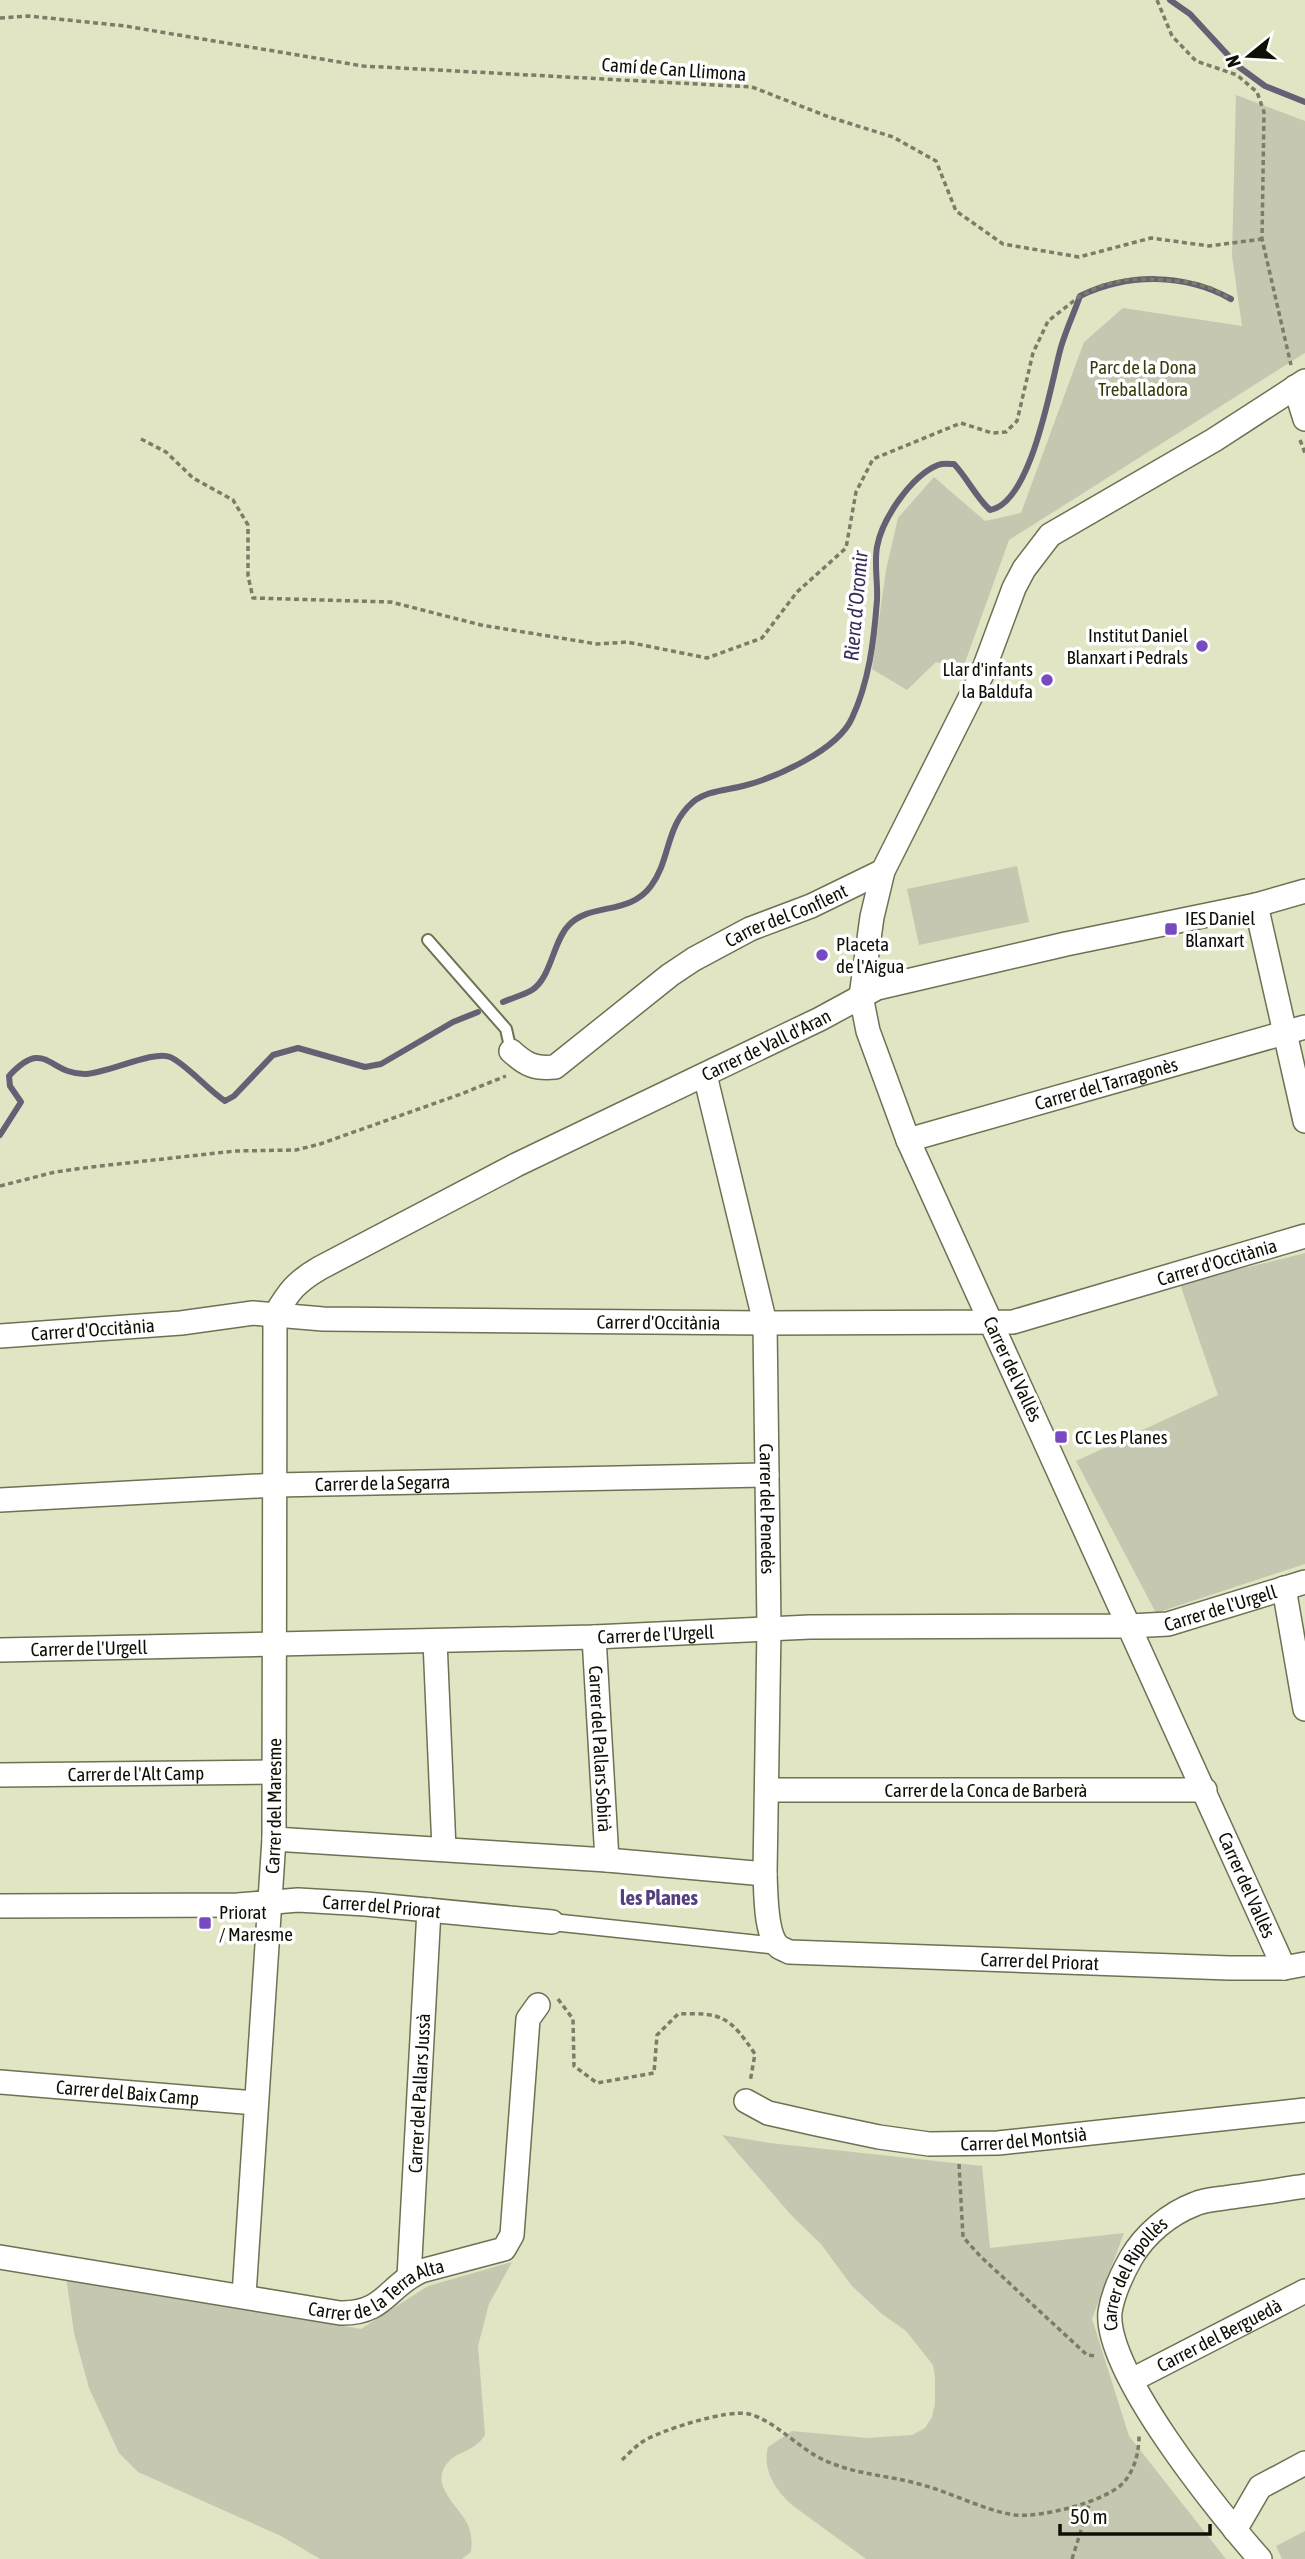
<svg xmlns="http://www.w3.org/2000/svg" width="1305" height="2559" font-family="'Asap Condensed',sans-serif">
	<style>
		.green { fill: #c5c7b1 }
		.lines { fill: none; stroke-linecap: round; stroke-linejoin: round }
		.stream { stroke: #666074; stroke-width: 6 }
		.service-casing { stroke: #6e7153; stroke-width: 14 }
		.pedestrian-casing { stroke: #6e7153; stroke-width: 19 }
		.minor-casing { stroke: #6e7153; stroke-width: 26 }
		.path { stroke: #7b7d67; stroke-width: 3.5; stroke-dasharray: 5 3.5; stroke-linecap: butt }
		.service { stroke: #fff; stroke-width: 10 }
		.pedestrian { stroke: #fff; stroke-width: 16 }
		.minor { stroke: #fff; stroke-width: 23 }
		.poi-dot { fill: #774ac2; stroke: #fff; stroke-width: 2.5 }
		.labels { text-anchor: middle; stroke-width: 7; stroke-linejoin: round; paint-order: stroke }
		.street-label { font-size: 19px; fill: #0f1005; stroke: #fff }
		.park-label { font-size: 19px; fill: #383a0c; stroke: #fff }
		.poi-label { font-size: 19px; fill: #0f1005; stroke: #fff; text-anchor: start }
		.water-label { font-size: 21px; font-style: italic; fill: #3a2b5a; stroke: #fff }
		.neighbourhood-label { font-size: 21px; font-weight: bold; fill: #54407d; stroke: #fff }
	</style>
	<rect width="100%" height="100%" fill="#e1e5c3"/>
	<!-- green -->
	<path class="green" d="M 1236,95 L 1305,121 L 1305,353 L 1009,540 L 963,668 L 936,662 L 907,690 L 872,669 L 886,570 L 898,518 L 934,477 L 985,521 L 1021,513 L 1084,342 L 1123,308 L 1242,326 L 1232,256 Z
		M 1017,866 L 1029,922 L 919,945 L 907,889 Z
		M 1305,1253 L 1305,1564 L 1156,1613 L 1076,1461 L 1218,1395 L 1180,1284 Z
		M 722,2135 L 770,2143 L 982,2166 L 990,2248 L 1124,2233 L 1092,2319 L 1129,2436 L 1226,2559 L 866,2559 L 792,2505 C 775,2490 762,2469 768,2447 L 792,2431 L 867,2438 L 912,2435 L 925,2428 L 932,2417 L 935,2404 L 935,2377 L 933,2365 L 906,2331 L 882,2314 L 851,2285 L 821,2244 L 792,2216 Z
		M 512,2262 L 489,2304 L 478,2346 L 485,2435 C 472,2455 455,2449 444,2468 C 433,2488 461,2509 468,2525 C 472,2535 472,2542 471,2552 L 462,2559 L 320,2559 L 281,2536 L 138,2472 L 119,2453 L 89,2388 L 74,2333 L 66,2277 L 361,2329 L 428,2286 Z
		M 1305,2531 L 1305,2559 L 1282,2559 L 1276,2546 Z"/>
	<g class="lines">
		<!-- stream -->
		<path class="stream" d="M 1170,0 L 1190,14 L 1239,67 L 1265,86 L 1305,102
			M 503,1002 C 512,998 524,995 532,990 C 551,978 553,942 568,926 C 589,902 629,916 651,886 C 671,859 665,826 693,802 C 706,791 727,790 743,786 C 775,778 838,750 852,718 C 869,682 874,640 877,600 C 878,583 874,564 877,547 C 882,519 911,476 938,465 C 943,463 949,464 954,464 C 968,479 975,496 990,510 C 1032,503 1051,382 1061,347 C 1066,330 1074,313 1080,296 C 1128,273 1184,273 1231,299
			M 0,1135 L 21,1102 L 10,1086 L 9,1076 C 46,1036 48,1075 86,1074 C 108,1073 154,1050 170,1057 C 185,1063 208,1090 225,1101 L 234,1096 L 273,1055 L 298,1048 L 365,1067 L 381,1064 L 453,1022 L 478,1012"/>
		<defs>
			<path id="service" d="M 428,940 L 506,1029 L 511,1051"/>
			<path id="pedestrian" d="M 552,1922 L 778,1946"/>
			<g id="minor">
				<path d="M 1295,387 L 1305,419"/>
				<path d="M 1256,905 L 1305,1121"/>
				<path id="s1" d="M 511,1051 C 526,1065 535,1069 555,1067 L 670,975 L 694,959 L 750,929 L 811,906 L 883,871"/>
				<path id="s2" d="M 705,1075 L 765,1323 L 769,1628 L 765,1874 C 766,1892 765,1935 779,1947 C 782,1949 786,1950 789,1952 L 1229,1968 L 1284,1968 L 1305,1964"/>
				<path id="s3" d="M 908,1140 L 1305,1027"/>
				<path id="s4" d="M 275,1315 C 289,1291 296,1282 320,1268 L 516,1165 L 820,1019 L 877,988 L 1066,944 L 1256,905 L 1305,891"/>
				<path id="s5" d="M 0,1336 L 181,1323 L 253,1313 L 323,1319 L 765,1323 L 1013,1322 L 1305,1236"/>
				<path id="s6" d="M 0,1500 L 276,1485 L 767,1475"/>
				<path d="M 1284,1588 L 1305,1709"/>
				<path id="s7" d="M 594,1637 L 607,1860"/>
				<path d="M 435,1641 L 444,1849"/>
				<path id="s8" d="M 0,1650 L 594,1637 L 810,1627 L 1130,1626 L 1168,1624 L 1305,1582"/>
				<path id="s9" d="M 0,1775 L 274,1772"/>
				<path id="s10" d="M 767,1790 L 1205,1790"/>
				<path d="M 274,1839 L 607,1860 L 765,1874"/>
				<path id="s11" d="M 0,1906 L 238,1905 L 298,1900 L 366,1904 L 552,1922"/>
				<path d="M 1284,1968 L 908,1140 L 868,1031 L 861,996 L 872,917 L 883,871 L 982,674 L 1014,588 L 1024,569 L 1050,535 L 1214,440 L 1305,381"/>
				<path id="s12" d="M 0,2082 L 256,2103"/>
				<path id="s13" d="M 746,2101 L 768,2113 L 817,2124 L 879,2137 L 929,2144 L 998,2143 L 1305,2110"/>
				<path id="s14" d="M 0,2257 L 340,2313 C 385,2314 387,2286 421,2271 L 504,2249 L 512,2235 L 528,2019 L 538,2005"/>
				<path id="s15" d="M 409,2277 L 429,1910"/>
				<path id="s16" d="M 244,2295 L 274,1839 L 275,1315"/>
				<path id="s17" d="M 1132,2380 L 1305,2291"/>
				<path d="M 1235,2530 L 1260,2487 L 1305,2463"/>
				<path id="s18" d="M 1260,2559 C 1220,2514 1104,2371 1110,2312 C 1113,2293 1122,2274 1131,2258 C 1145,2234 1169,2214 1195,2204 C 1206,2199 1220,2199 1231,2197 C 1256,2194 1280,2190 1305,2186"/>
			</g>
		</defs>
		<!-- service casing -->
		<use href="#service" class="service-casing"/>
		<!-- pedestrian casing -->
		<use href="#pedestrian" class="pedestrian-casing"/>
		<!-- minor casing -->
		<use href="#minor" class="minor-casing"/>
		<!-- path -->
		<path class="path" d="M 1157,0 L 1172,36 L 1196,61 L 1237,75 L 1257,92 L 1264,112 L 1262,239 L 1291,365
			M 0,18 L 28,16 L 125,26 L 363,66 L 752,87 L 829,117 L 893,137 L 936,161 L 956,211 L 1003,244 L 1079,257 L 1151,238 L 1209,246 L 1262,239
			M 141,439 L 166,452 L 193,478 L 233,500 L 248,525 L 248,576 L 253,598 L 391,602 L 481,625 L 597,644 L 627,642 L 707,658 L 762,638 L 797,592 L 846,548 L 856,492 L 873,459 L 961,423 L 992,433 L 1006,432 L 1017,421 L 1033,353 L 1048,321 L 1080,296 L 1103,285 L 1126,280 L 1149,279 L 1189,282 L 1211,288 L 1231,299
			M 1300,440 L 1305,453
			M 0,1186 L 55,1172 L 91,1167 L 235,1151 L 296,1150 L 320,1144 L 461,1094 L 506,1076
			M 558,1999 L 573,2019 L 574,2066 L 597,2083 L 654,2073 L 657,2035 L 678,2014 C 722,2012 730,2017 755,2054 L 750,2082
			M 959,2164 L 963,2237 L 980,2256 L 1087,2355 L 1097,2356
			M 622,2460 C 628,2454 635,2447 642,2442 C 660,2430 728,2409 749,2414 C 776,2421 800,2450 826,2461 C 858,2475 887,2475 919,2484 C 951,2492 982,2510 1015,2515 C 1041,2518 1109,2501 1125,2481 C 1135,2468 1139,2452 1139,2436
			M 1072,2559 L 1090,2502"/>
		<!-- service -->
		<use href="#service" class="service"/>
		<!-- pedestrian -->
		<use href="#pedestrian" class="pedestrian"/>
		<!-- minor -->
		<use href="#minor" class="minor"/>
	</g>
	<!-- markers -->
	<g class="poi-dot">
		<circle cx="1202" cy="646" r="7"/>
		<circle cx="1047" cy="680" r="7"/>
		<rect x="1164" y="922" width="14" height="14" rx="3.5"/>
		<circle cx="822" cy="955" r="7"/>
		<rect x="1054" y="1430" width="14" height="14" rx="3.5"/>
		<rect x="198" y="1916" width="14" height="14" rx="3.5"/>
	</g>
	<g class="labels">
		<!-- street labels -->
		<g class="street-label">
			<text transform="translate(674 69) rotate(4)" y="7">Camí de Can Llimona</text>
			<text dy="7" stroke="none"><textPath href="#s1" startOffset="327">Carrer del Conflent</textPath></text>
			<text dy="7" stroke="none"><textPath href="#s4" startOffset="565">Carrer de Vall d'Aran</textPath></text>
			<text dy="7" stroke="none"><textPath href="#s3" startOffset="206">Carrer del Tarragonès</textPath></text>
			<text dy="7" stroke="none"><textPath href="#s5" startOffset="1227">Carrer d'Occitània</textPath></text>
			<text dy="7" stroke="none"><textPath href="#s5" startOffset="660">Carrer d'Occitània</textPath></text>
			<text dy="7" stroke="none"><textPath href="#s5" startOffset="93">Carrer d'Occitània</textPath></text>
			<text transform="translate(1013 1369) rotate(65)" y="7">Carrer del Vallès</text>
			<text dy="7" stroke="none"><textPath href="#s6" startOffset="383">Carrer de la Segarra</textPath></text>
			<text dy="7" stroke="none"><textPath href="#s2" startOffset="441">Carrer del Penedès</textPath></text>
			<text dy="7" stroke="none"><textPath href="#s8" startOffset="1223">Carrer de l'Urgell</textPath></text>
			<text dy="7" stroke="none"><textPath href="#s8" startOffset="656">Carrer de l'Urgell</textPath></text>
			<text dy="7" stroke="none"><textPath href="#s8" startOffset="89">Carrer de l'Urgell</textPath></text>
			<text dy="7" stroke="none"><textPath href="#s7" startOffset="112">Carrer del Pallars Sobirà</textPath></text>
			<text dy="7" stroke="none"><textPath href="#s9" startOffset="136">Carrer de l'Alt Camp</textPath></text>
			<text dy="7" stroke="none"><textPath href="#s10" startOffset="219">Carrer de la Conca de Barberà</textPath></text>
			<text dy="7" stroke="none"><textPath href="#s16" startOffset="490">Carrer del Maresme</textPath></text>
			<text transform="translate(1247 1885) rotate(66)" y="7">Carrer del Vallès</text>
			<text dy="7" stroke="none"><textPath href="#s11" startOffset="382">Carrer del Priorat</textPath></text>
			<text dy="7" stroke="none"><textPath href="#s2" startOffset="1144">Carrer del Priorat</textPath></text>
			<text dy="7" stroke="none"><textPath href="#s12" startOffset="128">Carrer del Baix Camp</textPath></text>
			<text dy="7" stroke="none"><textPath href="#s15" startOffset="184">Carrer del Pallars Jussà</textPath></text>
			<text dy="7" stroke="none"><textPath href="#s13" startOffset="284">Carrer del Montsià</textPath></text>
			<text dy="7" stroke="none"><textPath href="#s18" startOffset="338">Carrer del Ripollès</textPath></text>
			<text dy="7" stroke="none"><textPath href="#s14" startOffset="387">Carrer de la Terra Alta</textPath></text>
			<text dy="7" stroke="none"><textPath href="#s17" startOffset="98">Carrer del Berguedà</textPath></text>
		</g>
		<!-- park labels -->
		<g class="park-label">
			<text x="1143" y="374">Parc de la Dona<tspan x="1143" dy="22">Treballadora</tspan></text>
		</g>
		<!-- poi labels -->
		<g class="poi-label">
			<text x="1188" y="642" text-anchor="end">Institut Daniel<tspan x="1188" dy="22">Blanxart i Pedrals</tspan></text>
			<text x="1033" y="676" text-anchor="end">Llar d'infants<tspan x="1033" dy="22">la Baldufa</tspan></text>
			<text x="1185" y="925">IES Daniel<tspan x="1185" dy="22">Blanxart</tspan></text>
			<text x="836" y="951">Placeta<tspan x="836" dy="22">de l'Aigua</tspan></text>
			<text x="1075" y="1444">CC Les Planes</text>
			<text x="219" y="1919">Priorat<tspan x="219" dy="22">/ Maresme</tspan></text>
		</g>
		<!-- water labels -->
		<g class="water-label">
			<text transform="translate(856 606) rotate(-85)" y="7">Riera d'Oromir</text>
		</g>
		<!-- neighbourhood labels -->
		<g class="neighbourhood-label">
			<text x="659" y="1905">les Planes</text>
		</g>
	</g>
	<!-- north arrow -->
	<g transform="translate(1249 56) rotate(252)" stroke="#ffffff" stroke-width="5" paint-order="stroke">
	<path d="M0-5L12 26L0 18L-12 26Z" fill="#0f1005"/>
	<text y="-10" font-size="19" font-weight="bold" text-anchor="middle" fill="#0f1005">N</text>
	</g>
	<!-- scale -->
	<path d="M1060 2524v10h150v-10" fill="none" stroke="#0f1005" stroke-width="3.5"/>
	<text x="1070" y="2524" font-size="21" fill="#0f1005" stroke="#ffffff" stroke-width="5" paint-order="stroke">50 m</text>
</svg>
